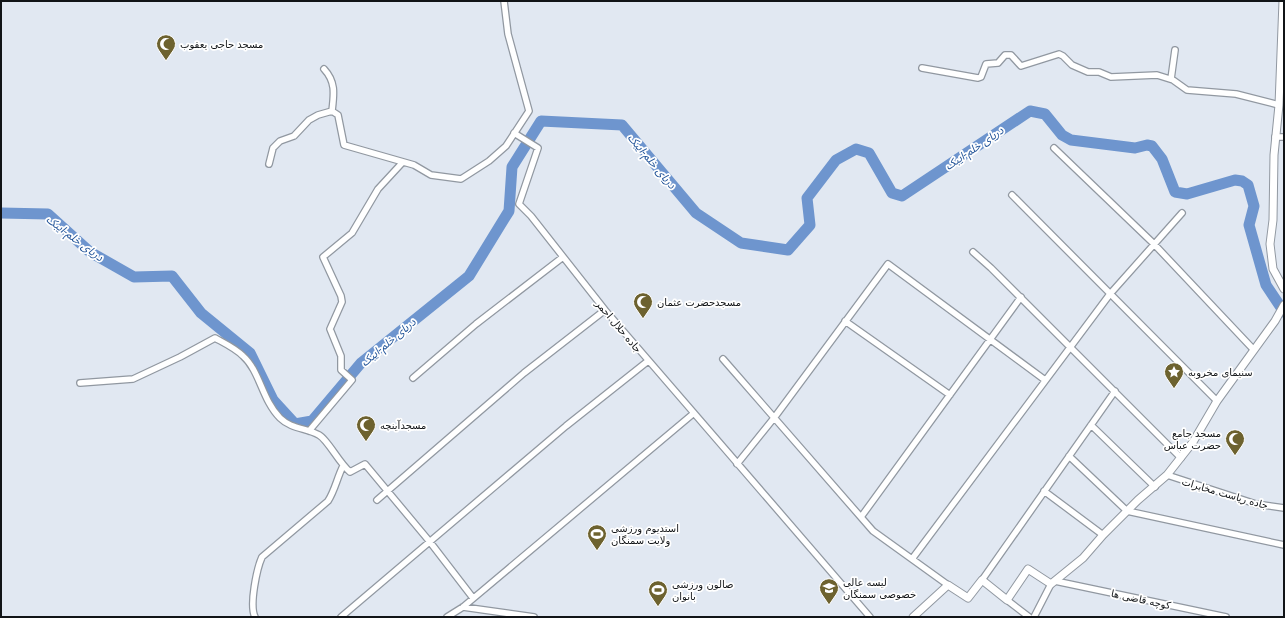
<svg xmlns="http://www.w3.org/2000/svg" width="1285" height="618" font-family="'DejaVu Sans','Noto Sans Arabic',sans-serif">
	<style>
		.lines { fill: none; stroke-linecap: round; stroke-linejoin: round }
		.river { stroke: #6e95ce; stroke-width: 11 }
		.minor-casing { stroke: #9198a1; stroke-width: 8 }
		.tertiary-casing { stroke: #9198a1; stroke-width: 9 }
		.minor { stroke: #fff; stroke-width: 5.5 }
		.tertiary { stroke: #fff; stroke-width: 7 }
		.labels { text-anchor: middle; stroke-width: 3.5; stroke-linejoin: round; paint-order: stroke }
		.poi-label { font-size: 10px; fill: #111417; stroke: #fff; text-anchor: start }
		.street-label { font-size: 10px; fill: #111417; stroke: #fff }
		.water-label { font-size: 11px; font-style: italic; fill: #215398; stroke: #fff }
	</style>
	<rect width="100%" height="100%" fill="#e1e8f2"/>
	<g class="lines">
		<!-- river -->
		<path class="river" d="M 1,213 L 48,214 L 90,252 L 134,277 L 172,276 L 201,313 L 250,353 L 273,400 L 295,424 L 312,421 L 361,363 L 469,276 L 509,211 L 512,167 L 541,121 L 622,125 L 696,213 L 741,243 L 788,250 L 810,225 L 807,198 L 836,160 L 856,149 L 869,153 L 892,193 L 902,196 L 1030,111 L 1045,114 L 1062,135 L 1071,140 L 1135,148 L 1147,145 L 1152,146 L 1162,159 L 1175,192 L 1187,194 L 1235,180 L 1242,181 L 1248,185 L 1254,206 L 1249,225 L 1266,285 L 1284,312"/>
		<defs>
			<path id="minor" d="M 922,68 L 978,78 L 981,77 L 986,64 L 998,63 L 1005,55 L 1011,55 L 1021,66 L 1059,54 L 1063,56 L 1072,65 L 1088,72 L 1099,72 L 1111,77 L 1157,75 L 1173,80 L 1187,90 L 1236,94 L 1279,105
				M 324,69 C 336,82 334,94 332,111 L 338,115 L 344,145 L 414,165 L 431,175 L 461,179 L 489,161 L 506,146 L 529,111 L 508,34 L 504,1
				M 1171,79 L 1175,50
				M 514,133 L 538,148 L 519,204 L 531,216 L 605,310 L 870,617
				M 1275,137 L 1284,137
				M 1054,148 L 1153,243 L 1253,349
				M 269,164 L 273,148 L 280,141 L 294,136 L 309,120 L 318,115 L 332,111
				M 1012,195 L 1217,401
				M 973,252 L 991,268 L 1181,458
				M 845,321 L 950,395
				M 723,359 L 873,531 L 948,585
				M 413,378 L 476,324 L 563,257
				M 80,383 L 133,379 L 180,357 L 215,338 C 224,343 235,348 243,356 C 260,371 262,400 280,418 C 291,429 307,428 319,435 C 328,440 339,463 350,472 L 365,464 L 430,542 L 473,598
				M 1091,425 L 1155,487
				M 309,431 L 352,380 L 341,370 L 341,356 L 330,329 L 342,302 L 341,296 L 323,257 L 352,233 L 378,189 L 402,163
				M 1069,456 L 1127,511 L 1284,545
				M 737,464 L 774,418 L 888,264 L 1045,380
				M 1167,475 L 1256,504 L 1284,508
				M 1044,491 L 1103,535
				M 377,500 L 524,373 L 605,310
				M 861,517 L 1021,297
				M 912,559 L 1110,294 L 1182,213
				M 982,580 L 1115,391
				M 1055,581 L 1226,617
				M 1007,600 L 1029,617
				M 463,607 L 534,617
				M 255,617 C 249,605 257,568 262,557 L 328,501 C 335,490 337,478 343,466
				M 341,617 L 566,426 L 648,361
				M 447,617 L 463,607 L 694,413
				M 1034,617 L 1051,584"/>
			<path id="tertiary" d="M 1283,1 L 1279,105 L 1274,155 L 1273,220 L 1270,244 L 1273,269 L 1284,289
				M 913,617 L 948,585 L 968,598 L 982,580 L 1007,600 L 1028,569 L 1051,584 L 1083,558 L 1103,535 L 1138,500 L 1167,475 L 1193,442 L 1217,401 L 1275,321 L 1284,305"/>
		</defs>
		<!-- minor casing -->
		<use href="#minor" class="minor-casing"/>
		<!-- tertiary casing -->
		<use href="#tertiary" class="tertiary-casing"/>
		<!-- minor -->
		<use href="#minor" class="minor"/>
		<!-- tertiary -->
		<use href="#tertiary" class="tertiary"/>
	</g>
	<!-- icons -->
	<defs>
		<symbol id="mosque-pin" viewBox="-11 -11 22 30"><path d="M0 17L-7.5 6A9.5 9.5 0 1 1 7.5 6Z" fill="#6d622f" stroke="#fff"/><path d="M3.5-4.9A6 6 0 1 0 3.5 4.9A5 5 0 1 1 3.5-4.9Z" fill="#fff"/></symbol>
		<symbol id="sight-pin" viewBox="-11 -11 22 30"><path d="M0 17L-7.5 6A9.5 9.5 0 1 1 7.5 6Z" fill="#6d622f" stroke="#fff"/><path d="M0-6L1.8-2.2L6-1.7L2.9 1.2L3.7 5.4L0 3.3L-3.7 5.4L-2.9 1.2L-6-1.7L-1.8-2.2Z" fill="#fff"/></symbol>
		<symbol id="stadium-pin" viewBox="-11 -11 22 30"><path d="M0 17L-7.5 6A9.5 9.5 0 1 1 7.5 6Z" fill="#6d622f" stroke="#fff"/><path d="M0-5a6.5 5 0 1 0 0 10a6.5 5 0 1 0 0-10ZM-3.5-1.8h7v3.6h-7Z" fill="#fff"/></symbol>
		<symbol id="school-pin" viewBox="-11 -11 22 30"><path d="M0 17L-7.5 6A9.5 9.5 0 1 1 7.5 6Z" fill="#6d622f" stroke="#fff"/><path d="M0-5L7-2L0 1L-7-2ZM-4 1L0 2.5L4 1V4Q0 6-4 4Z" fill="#fff"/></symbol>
	</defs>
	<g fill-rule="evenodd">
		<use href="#mosque-pin" x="155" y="33" width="22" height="30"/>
		<use href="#mosque-pin" x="632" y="291" width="22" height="30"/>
		<use href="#sight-pin" x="1163" y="361" width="22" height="30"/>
		<use href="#mosque-pin" x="355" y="414" width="22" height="30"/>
		<use href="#mosque-pin" x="1224" y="428" width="22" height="30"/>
		<use href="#stadium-pin" x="586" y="523" width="22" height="30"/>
		<use href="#school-pin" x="818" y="577" width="22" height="30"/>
		<use href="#stadium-pin" x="647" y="579" width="22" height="30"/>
	</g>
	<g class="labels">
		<!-- poi labels -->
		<g class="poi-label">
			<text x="180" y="48">مسجد حاجی یعقوب</text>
			<text x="657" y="306">مسجدحضرت عثمان</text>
			<text x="1188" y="376">سنیمای مخروبه</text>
			<text x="380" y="429">مسجدآینچه</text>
			<text x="1221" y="437" text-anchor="end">مسجد جامع<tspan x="1221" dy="12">حضرت عباس</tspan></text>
			<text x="611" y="532">استدیوم ورزشی<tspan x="611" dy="12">ولایت سمنگان</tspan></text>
			<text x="843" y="586">لیسه عالی<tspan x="843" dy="12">خصوصی سمنگان</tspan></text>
			<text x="672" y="588">صالون ورزشی<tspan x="672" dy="12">بانوان</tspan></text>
		</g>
		<!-- street labels -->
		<g class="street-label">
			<text transform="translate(619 326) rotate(50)" y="4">جاده حلال احمر</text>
			<text transform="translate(1225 493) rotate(16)" y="4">جاده ریاست مخابرات</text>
			<text transform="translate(1141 599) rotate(12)" y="4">کوچه قاضی ها</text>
		</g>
		<!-- water labels -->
		<g class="water-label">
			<text transform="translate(974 148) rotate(-34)" y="4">دریای خلم-ایبک</text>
			<text transform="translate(652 161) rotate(50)" y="4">دریای خلم-ایبک</text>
			<text transform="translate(75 238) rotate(37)" y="4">دریای خلم-ایبک</text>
			<text transform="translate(388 342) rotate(-40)" y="4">دریای خلم-ایبک</text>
		</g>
	</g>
	<!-- border -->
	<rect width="1285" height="618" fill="none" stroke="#111417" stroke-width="4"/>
</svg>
